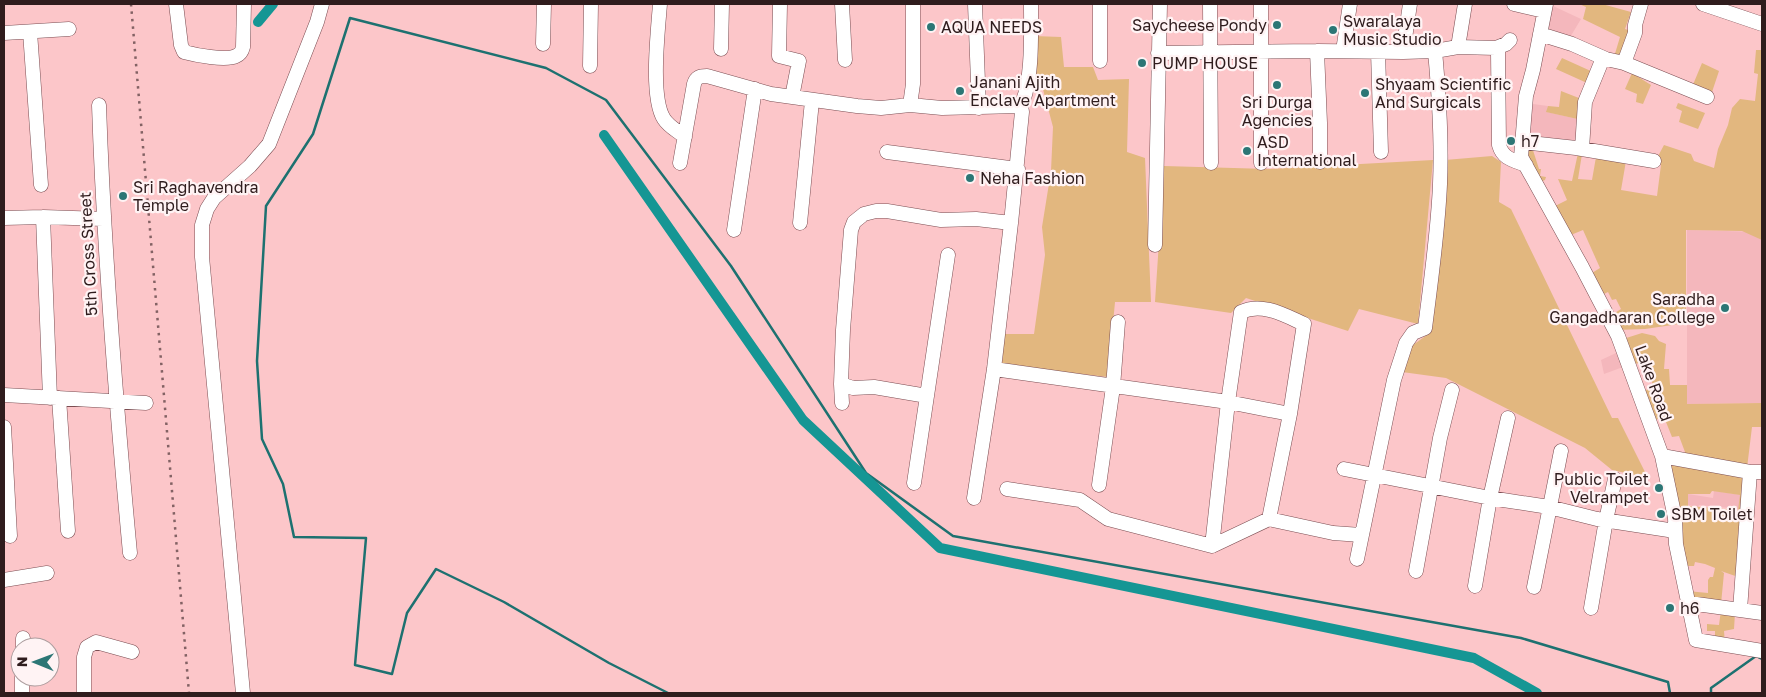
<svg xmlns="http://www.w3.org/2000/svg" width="1766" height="697" font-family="'Golos Text',sans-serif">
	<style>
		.built { fill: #f4b7bc }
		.green { fill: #e2b77f; fill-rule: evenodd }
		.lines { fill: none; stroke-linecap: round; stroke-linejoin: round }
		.stream { stroke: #1d7170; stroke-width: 2.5 }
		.canal { stroke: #159694; stroke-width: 10 }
		.minor-casing { stroke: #7b4d52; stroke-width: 15 }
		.minor { stroke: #fff; stroke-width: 14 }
		.rail { stroke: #836264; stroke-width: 2.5; stroke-dasharray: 2.5 5; stroke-linecap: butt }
		.poi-dot { fill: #2c7675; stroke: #fff3f4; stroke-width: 2 }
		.labels { text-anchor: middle; stroke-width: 4.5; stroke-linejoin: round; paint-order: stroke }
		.poi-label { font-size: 16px; fill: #2f1c1d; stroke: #fff3f4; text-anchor: start }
		.street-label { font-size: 16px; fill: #2f1c1d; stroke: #fff3f4 }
	</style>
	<rect width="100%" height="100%" fill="#fcc6c9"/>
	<!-- built -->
	<path class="built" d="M 1551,5 L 1581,19 L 1569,39 L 1544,32 Z
		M 1533,104 L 1548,106 L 1547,112 L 1582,120 L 1580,147 L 1524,136 L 1526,109 L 1532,110 Z
		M 1687,230 L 1762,232 L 1762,403 L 1687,404 Z
		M 1616,353 L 1623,367 L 1604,374 L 1601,360 Z
		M 1714,491 L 1741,495 L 1740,509 L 1699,505 L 1698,507 L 1688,505 L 1688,494 L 1713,498 Z"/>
	<!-- green -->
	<path class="green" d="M 1579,4 L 1602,4 L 1631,12 L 1625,29 L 1634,32 L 1624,59 L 1614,57 L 1620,37 L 1583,19 L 1586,7 Z
		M 1034,36 L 1061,37 L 1064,67 L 1093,67 L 1098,80 L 1129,79 L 1127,152 L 1145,158 L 1151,302 L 1115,302 L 1108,377 L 1002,365 L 1004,334 L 1034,334 L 1045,255 L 1042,227 L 1051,171 L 1053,127 L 1040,78 L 1032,75 Z
		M 1756,50 L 1762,50 L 1762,240 L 1742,231 L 1686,230 L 1686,323 L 1645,329 L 1616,330 L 1610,316 L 1621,309 L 1616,299 L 1612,300 L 1608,292 L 1604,294 L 1602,291 L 1599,293 L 1587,276 L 1600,268 L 1583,230 L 1566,237 L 1522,157 L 1531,144 L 1539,169 L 1541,169 L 1540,176 L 1546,177 L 1545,180 L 1540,182 L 1553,207 L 1567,200 L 1558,179 L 1572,181 L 1578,153 L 1582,154 L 1578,179 L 1592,180 L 1596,157 L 1626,161 L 1621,190 L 1657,196 L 1661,165 L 1656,160 L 1664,145 L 1691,154 L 1694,161 L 1714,168 L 1718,149 L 1728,125 L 1732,108 L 1740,99 L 1755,101 L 1758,74 L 1754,73 Z
		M 1562,58 L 1593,72 L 1587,83 L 1556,69 Z
		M 1702,63 L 1719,71 L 1711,95 L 1692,87 Z
		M 1632,73 L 1651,85 L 1643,104 L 1636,102 L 1637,94 L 1625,89 Z
		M 1561,91 L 1584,100 L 1582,120 L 1546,112 L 1548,106 L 1559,107 Z
		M 1678,103 L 1705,113 L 1698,129 L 1679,122 L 1682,111 L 1676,108 Z
		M 1492,156 L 1501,162 L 1499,202 L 1511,209 L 1612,418 L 1618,418 L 1648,478 L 1612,470 L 1585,448 L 1446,378 L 1402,372 L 1413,345 L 1431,332 L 1445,160 Z
		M 1433,160 L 1418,324 L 1359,309 L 1348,331 L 1246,298 L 1231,313 L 1155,302 L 1164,166 L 1268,169 Z
		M 1642,333 L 1655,336 L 1659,341 L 1666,344 L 1664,369 L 1669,369 L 1670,385 L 1687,385 L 1687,404 L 1762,403 L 1762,427 L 1752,427 L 1747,468 L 1685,459 L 1685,452 L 1679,436 L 1672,437 L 1664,417 L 1649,422 L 1644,391 L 1653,387 L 1650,374 L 1639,363 L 1635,364 L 1620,340 Z
		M 1665,458 L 1745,475 L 1741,578 L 1721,571 L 1724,573 L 1721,604 L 1689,600 L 1687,591 L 1708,593 L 1708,580 L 1710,577 L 1713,577 L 1715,568 L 1705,564 L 1695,562 L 1694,566 L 1688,566 L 1687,576 ZM 1712,491 L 1740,495 L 1738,510 L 1688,506 L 1688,494 L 1710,494 Z
		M 1721,610 L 1735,613 L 1734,629 L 1724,631 L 1725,643 L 1715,642 L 1715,631 L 1707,631 L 1707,624 L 1719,625 Z"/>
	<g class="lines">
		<!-- stream -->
		<path class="stream" d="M 668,693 L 609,663 L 504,602 L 436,569 L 407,613 L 392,674 L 355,665 L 366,538 L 294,537 L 283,484 L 262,439 L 257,361 L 266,206 L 313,134 L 350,18 L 546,68 L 606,100 L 731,266 L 866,473 L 953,536 L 1521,638 L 1668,682 L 1670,693
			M 1711,693 L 1711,688 L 1756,656 L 1762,659"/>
		<!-- canal -->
		<path class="canal" d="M 258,22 L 273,4
			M 604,135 L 803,420 L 940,548 L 1474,658 L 1537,693"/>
		<defs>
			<path id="minor" d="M 176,4 L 181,45 L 184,52 C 195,55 226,61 236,56 C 241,54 242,51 243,47 L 244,4
				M 660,4 C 658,31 650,97 664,119 C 669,127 678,131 685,137
				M 780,4 L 779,56 L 799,61 L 792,97
				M 842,4 L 845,60
				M 975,4 L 979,108
				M 1100,4 L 1100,61
				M 1210,4 L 1211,163
				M 1261,4 L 1261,163
				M 1514,4 L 1544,11
				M 1546,4 L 1533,70 L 1526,96 L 1521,157 L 1582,267 L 1618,336 L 1662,456 L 1675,518 L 1676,544 L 1696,640 L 1762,651
				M 1703,4 L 1762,24
				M 30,32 L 41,185
				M 4,33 L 69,29
				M 1540,34 L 1572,44 L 1606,59 L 1624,63 L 1635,33 L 1635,25 L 1641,4
				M 543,44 L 544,4
				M 1458,47 L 1465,4
				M 1496,48 L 1506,44 L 1510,40
				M 721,49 L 722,4
				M 1317,51 L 1320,123 L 1320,162
				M 1343,51 L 1350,4
				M 1378,51 L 1381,152
				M 1403,52 L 1410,4
				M 1158,53 L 1317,51 L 1403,52 L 1435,51 L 1458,47 L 1496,48 L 1498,52 L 1499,145 C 1503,159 1513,160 1526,165
				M 1624,63 L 1707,97
				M 590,66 L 591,4
				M 99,105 C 104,255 116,404 130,553
				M 910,105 L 913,84 L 913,4
				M 1021,106 C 1033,80 1031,33 1031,4
				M 1522,142 L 1576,148 L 1654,161
				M 1582,149 L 1585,102 L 1603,58
				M 887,152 L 1018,169
				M 680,163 L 694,84 C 696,77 700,76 707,76 L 771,94 L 857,106 L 881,108 L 910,105 L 942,108 L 1021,106 L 1022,112 L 1011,223 L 976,219 L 941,220 L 887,211 L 876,211 L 864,214 L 854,222 L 851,230 L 843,330 L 841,384 L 842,403
				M 43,217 L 50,398
				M 4,218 L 43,217 L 103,219
				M 800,223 L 812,101
				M 734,230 L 755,89
				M 1155,245 L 1160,4
				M 994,369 L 1228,402 L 1290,414
				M 841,384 L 853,388 L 874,387 L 927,396
				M 4,395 L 146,403
				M 59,398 L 68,531
				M 4,427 L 10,536
				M 1662,456 L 1750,472 L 1762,472
				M 1344,469 L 1490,498 L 1549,507 L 1597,519 L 1675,531
				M 914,483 L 948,255
				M 1099,485 L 1113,387 L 1118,322
				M 1007,489 L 1080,500 L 1108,519 L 1212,546 L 1269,519 L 1333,533 L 1361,535
				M 974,498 L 994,369 L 1011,223
				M 1212,546 L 1228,402 L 1241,312 C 1262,302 1284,315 1304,324 L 1290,414 L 1269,519
				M 1357,559 L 1394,380 L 1406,343 L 1413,333 L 1425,328 C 1431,280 1438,232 1440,184 C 1442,140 1439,95 1435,51
				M 1416,571 L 1440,438 L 1452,390
				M 4,580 L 47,573
				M 1475,586 L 1490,498 L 1508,418
				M 1534,587 L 1561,451
				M 1689,603 L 1762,613
				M 1591,608 L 1606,520 L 1615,479
				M 1740,610 L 1750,472
				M 23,647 L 23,638
				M 22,693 L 22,677
				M 84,693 L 84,657 L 87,647 L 96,642 L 132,652
				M 243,693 L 202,257 L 202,225 L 207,209 L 214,198 L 250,166 L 269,144 L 317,22 L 322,4"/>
		</defs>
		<!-- minor casing -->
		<use href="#minor" class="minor-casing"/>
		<!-- minor -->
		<use href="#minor" class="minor"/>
		<!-- rail -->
		<path class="rail" d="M 131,4 L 189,693"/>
	</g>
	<!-- markers -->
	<g class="poi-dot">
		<circle cx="1277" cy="25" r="5"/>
		<circle cx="931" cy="27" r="5"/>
		<circle cx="1333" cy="30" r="5"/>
		<circle cx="1142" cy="63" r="5"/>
		<circle cx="1277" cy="85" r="5"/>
		<circle cx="960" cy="91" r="5"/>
		<circle cx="1365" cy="93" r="5"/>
		<circle cx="1511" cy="141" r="5"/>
		<circle cx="1247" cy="151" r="5"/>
		<circle cx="970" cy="178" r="5"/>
		<circle cx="123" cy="196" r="5"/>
		<circle cx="1725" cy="308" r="5"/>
		<circle cx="1659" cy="488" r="5"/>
		<circle cx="1661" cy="514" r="5"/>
		<circle cx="1670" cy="608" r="5"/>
	</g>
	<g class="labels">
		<!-- poi labels -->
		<g class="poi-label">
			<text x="1343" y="27">Swaralaya<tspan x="1343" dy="18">Music Studio</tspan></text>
			<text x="1267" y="31" text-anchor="end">Saycheese Pondy</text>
			<text x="941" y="33">AQUA NEEDS</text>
			<text x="1152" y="69">PUMP HOUSE</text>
			<text x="970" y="88">Janani Ajith<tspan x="970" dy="18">Enclave Apartment</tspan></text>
			<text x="1375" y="90">Shyaam Scientific<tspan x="1375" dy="18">And Surgicals</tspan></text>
			<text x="1277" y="108" text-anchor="middle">Sri Durga<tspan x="1277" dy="18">Agencies</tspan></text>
			<text x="1521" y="147">h7</text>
			<text x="1257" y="148">ASD<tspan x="1257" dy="18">International</tspan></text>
			<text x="980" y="184">Neha Fashion</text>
			<text x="133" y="193">Sri Raghavendra<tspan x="133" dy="18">Temple</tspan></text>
			<text x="1715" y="305" text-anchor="end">Saradha<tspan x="1715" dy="18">Gangadharan College</tspan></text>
			<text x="1649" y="485" text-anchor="end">Public Toilet<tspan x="1649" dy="18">Velrampet</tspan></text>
			<text x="1671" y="520">SBM Toilet</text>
			<text x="1680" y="614">h6</text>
		</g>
		<!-- street labels -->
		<g class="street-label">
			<text transform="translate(88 254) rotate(-93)" y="6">5th Cross Street</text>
			<text transform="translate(1654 383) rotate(70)" y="6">Lake Road</text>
		</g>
	</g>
	<!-- border -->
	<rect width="1766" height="697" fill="none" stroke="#2f1c1d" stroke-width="10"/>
	<!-- north arrow -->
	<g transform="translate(35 662) rotate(271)"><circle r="24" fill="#fff3f4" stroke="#ac9d9e"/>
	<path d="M0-4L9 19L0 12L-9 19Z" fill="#2c7675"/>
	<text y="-8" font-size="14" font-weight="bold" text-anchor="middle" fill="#2f1c1d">N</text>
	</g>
</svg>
